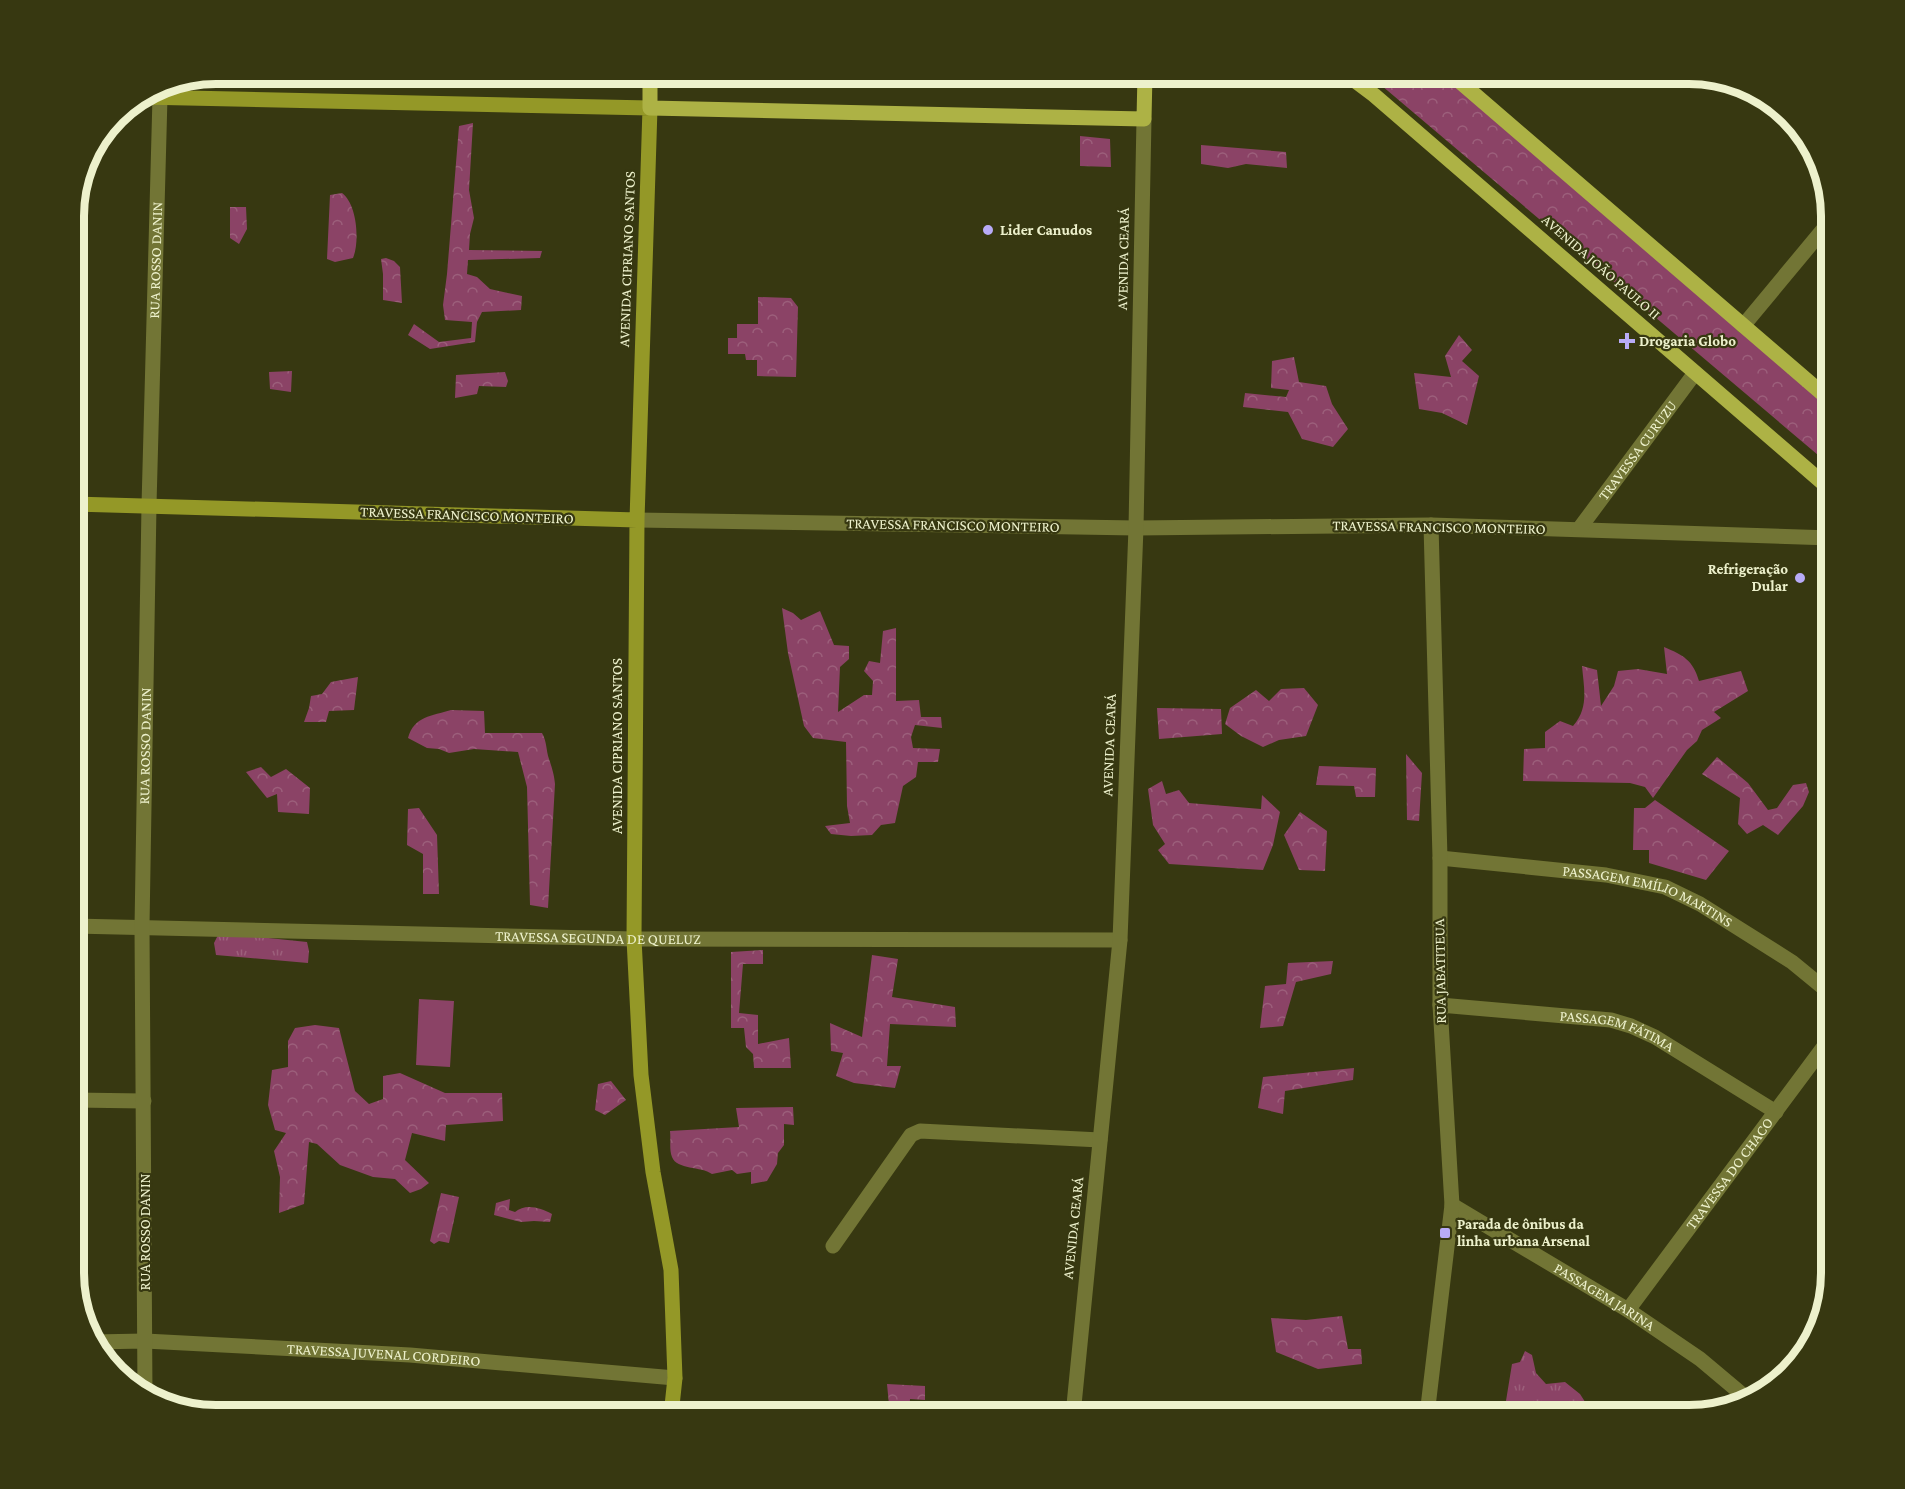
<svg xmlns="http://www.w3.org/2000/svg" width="1905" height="1489" font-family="'Crimson Pro',serif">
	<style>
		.grass { fill: url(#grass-tufts) }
		.forest { fill: url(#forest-crowns) }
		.green { fill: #8b4366 }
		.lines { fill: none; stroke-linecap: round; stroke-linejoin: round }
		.street { stroke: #727535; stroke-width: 15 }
		.secondary { stroke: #949827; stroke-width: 15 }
		.primary { stroke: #adb245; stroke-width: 15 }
		.poi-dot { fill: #b8abf7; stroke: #373811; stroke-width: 2 }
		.labels { text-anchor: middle; stroke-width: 4.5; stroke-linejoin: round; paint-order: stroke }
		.poi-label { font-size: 15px; font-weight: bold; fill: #edf1cc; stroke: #373811; text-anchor: start }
		.street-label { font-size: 15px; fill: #edf1cc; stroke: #373811 }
		.rim { fill: none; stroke: #edf1cc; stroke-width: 8 }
	</style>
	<defs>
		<pattern id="grass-tufts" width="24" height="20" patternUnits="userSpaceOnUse" patternTransform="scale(1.5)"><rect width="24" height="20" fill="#8b4366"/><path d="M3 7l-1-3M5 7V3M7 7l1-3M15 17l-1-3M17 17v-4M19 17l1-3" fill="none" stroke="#9c5f7b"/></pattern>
		<pattern id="forest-crowns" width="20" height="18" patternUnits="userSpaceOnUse" patternTransform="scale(1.5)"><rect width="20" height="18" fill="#8b4366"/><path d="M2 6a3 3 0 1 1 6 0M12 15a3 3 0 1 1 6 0" fill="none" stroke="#9c5f7b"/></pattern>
	</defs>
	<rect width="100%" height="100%" fill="#373811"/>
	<!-- grass -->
	<path class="grass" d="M 219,933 L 307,942 L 309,951 L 308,963 L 216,955 L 214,943 Z
		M 1525,1351 L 1532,1355 L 1536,1373 L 1546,1384 L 1565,1382 L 1580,1394 L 1589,1408 L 1586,1415 L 1514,1415 L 1505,1407 L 1512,1364 L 1520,1362 Z"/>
	<!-- forest -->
	<path class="forest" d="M 523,74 L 601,74 L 603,82 L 523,80 Z
		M 1372,74 L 1444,74 L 1831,405 L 1831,466 L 1375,80 Z
		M 473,123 L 469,190 L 474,218 L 470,234 L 469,250 L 542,251 L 540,258 L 468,260 L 467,274 L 477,277 L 490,289 L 522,296 L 521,310 L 482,312 L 477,322 L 475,342 L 430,349 L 408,335 L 414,324 L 439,342 L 471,338 L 472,322 L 445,320 L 443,305 L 447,274 L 459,126 Z
		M 1080,136 L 1110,139 L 1111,167 L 1080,166 Z
		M 1201,145 L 1286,152 L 1287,168 L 1246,164 L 1228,168 L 1201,164 Z
		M 342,193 C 357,204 360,241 353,258 L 335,262 L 327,259 L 330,195 Z
		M 230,207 L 246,207 L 247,229 L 239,244 L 230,238 Z
		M 386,258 L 394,261 L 400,267 L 402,303 L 383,300 L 383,274 L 381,259 Z
		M 758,297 L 791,298 L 798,307 L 796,377 L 757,376 L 757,360 L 746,360 L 745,354 L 728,354 L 728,338 L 737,338 L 737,324 L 758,324 Z
		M 1459,335 L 1472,350 L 1462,361 L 1479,376 L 1467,425 L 1442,413 L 1419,409 L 1414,373 L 1451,377 L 1445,356 Z
		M 1294,357 L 1299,382 L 1326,386 L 1332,404 L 1348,429 L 1333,447 L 1302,439 L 1288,412 L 1243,407 L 1245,393 L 1286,397 L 1289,390 L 1271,388 L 1272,361 Z
		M 292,371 L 291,392 L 270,389 L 269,372 Z
		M 505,372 L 508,381 L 506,387 L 479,386 L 477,394 L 455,398 L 456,375 Z
		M 782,608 L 793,613 L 801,620 L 820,611 L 834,645 L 849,646 L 849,659 L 840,667 L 838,712 L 864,695 L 872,695 L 873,681 L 864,671 L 869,661 L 880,663 L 883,631 L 896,628 L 896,701 L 919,700 L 921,717 L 941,717 L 942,728 L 915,725 L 911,737 L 913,748 L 940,749 L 938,762 L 918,762 L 916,777 L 903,786 L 895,823 L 881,825 L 872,835 L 851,836 L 831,834 L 825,826 L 850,823 L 847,806 L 846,742 L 813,738 L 804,726 L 788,653 Z
		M 1664,647 C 1683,655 1693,660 1699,681 L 1741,671 L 1748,691 L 1714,712 L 1721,718 L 1702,730 L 1697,741 L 1687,750 L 1653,798 L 1645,787 L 1630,783 L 1523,781 L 1524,749 L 1545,748 L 1545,732 L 1560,721 L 1573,726 C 1589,708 1584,689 1582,666 L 1597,670 L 1601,706 L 1614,686 L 1618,671 L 1638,669 L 1667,674 Z
		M 358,677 L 354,710 L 329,711 L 326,722 L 304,722 L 309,708 L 311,696 L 322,694 L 331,682 Z
		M 1304,688 L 1318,705 L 1306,736 L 1279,740 L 1263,747 L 1241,736 L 1225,724 L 1230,708 L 1256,690 L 1269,701 L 1281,689 Z
		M 1157,708 L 1221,709 L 1222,734 L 1159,739 Z
		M 451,710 L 484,711 L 485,733 L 542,733 C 547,742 546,750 549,759 C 552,768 554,774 555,784 L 548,908 L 530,905 L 527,787 L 518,752 L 474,749 L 449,753 L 439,749 L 427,748 L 408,738 C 414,716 432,716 451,710 Z
		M 1406,754 L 1422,773 L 1419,821 L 1407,820 Z
		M 1717,757 L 1748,783 L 1768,810 L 1777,808 L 1793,785 L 1806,783 L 1809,792 L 1803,806 L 1778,835 L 1763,825 L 1747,834 L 1738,824 L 1740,798 L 1702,774 Z
		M 1319,766 L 1376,768 L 1375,797 L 1356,797 L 1354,786 L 1316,785 Z
		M 261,767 L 271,777 L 286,769 L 310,788 L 309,814 L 278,812 L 277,794 L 267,798 L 246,772 Z
		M 1162,781 L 1166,794 L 1179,790 L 1189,803 L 1261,809 L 1262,795 L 1280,812 L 1273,845 L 1263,870 L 1169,864 L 1158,850 L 1165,844 L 1153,825 L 1148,789 Z
		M 1655,800 L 1729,851 L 1706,880 L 1649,863 L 1649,850 L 1633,850 L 1634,808 L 1645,808 Z
		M 419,808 L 437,835 L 439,894 L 423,894 L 423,854 L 407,845 L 408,809 Z
		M 1300,812 L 1327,831 L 1325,871 L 1299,870 L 1284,835 Z
		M 763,950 L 763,964 L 743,964 L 739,1013 L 758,1015 L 758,1044 L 789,1038 L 791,1068 L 754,1068 L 753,1054 L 746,1047 L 744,1028 L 731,1028 L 731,952 Z
		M 872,955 L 898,959 L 892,997 L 955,1007 L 956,1027 L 890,1024 L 887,1066 L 901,1066 L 895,1088 L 854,1083 L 836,1076 L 843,1053 L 831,1051 L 830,1023 L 862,1037 Z
		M 1333,961 L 1331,974 L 1296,982 L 1283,1026 L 1260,1028 L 1265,986 L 1286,984 L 1288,963 Z
		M 315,1025 L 339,1028 L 355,1091 L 369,1104 L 383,1099 L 383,1076 L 400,1073 L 445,1093 L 502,1093 L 503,1121 L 446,1125 L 445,1141 L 412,1133 L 405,1160 L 429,1183 L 421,1189 L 410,1193 L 395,1179 L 373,1177 L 340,1165 L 317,1144 L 309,1142 L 304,1204 L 279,1213 L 280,1177 L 274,1151 L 286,1133 L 275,1130 L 268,1105 L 272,1070 L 288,1067 L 288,1041 L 295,1028 Z
		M 1354,1068 L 1353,1080 L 1285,1091 L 1283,1114 L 1258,1108 L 1263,1077 Z
		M 611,1081 L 626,1100 L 605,1115 L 595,1110 L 598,1084 Z
		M 793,1107 L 794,1125 L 784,1124 L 784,1145 L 778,1153 L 777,1164 L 767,1181 L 751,1184 L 751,1172 L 737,1174 L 732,1170 L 712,1174 C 701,1166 677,1170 672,1157 C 669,1150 671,1139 670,1131 L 739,1127 L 736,1108 Z
		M 441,1193 L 459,1197 L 449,1243 L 439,1241 L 434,1244 L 430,1241 Z
		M 510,1199 L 509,1210 L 515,1212 C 526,1203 540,1208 552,1214 L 550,1222 L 534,1221 L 521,1222 L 494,1215 L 496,1203 Z
		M 1342,1316 L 1348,1349 L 1361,1349 L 1362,1364 L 1318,1369 L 1276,1352 L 1271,1318 L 1306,1320 Z
		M 887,1384 L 925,1386 L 925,1400 L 910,1399 L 909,1415 L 890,1415 Z"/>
	<!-- green -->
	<path class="green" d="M 419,999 L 454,1001 L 450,1067 L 416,1065 Z"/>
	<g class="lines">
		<!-- street -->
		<g class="street">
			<path d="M 1743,326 L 1831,220"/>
			<path d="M 637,520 L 1136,528 L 1431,525 L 1831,538"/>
			<path id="s1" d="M 1579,529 L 1695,373"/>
			<path id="s2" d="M 1440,858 L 1606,875 L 1665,887 L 1700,904 L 1792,962 L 1831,994"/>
			<path id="s3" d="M 74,926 L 634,939 L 1120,940"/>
			<path id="s4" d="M 1440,1005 L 1611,1020 L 1631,1026 L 1655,1037 L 1776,1112"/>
			<path d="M 74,1100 L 144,1101"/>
			<path id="s5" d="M 1452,1205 L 1628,1310 L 1700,1359 L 1750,1401"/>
			<path d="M 833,1246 L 911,1135 L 920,1131 L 1100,1140"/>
			<path id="s6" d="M 1628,1310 L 1831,1037"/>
			<path id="s7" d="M 93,1342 L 145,1341 L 410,1355 L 675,1378"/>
			<path id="s8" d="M 145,1394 L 142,927 L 149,505 L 160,97"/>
			<path d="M 1073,1415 L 1120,940 L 1136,528 L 1144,119"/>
			<path d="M 1427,1415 L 1452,1205 L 1440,1005 L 1440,858 L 1431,525"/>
		</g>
		<!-- secondary -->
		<path class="secondary" d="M 141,97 L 650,108 L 637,520 L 634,939 L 641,1075 L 653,1172 L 671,1270 L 675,1378 L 671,1415
			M 74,504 L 637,520"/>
		<!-- primary -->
		<path class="primary" d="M 650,74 L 650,108 L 1144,119 L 1145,74
			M 1346,74 L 1374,95 L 1831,490
			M 1451,74 L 1831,401"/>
	</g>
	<!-- markers -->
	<g class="poi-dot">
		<circle cx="988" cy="230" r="6"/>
		<path d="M1624 332h6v6h6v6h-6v6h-6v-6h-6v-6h6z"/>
		<circle cx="1800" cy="578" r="6"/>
		<rect x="1439" y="1227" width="12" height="12" rx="3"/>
	</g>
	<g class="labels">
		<!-- poi labels -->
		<g class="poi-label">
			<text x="1000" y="235">Lider Canudos</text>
			<text x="1639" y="346">Drogaria Globo</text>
			<text x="1788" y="574" text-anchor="end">Refrigeração<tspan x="1788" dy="17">Dular</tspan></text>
			<text x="1457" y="1229">Parada de ônibus da<tspan x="1457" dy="17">linha urbana Arsenal</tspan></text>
		</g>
		<!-- street labels -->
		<g class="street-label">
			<text transform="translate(627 259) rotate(-88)" y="5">AVENIDA CIPRIANO SANTOS</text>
			<text transform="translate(1123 259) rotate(-89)" y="5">AVENIDA CEARÁ</text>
			<text dy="5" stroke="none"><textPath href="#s8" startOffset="1134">RUA ROSSO DANIN</textPath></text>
			<text transform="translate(1601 267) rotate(41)" y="5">AVENIDA JOÃO PAULO II</text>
			<text dy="5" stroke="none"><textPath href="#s1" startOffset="98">TRAVESSA CURUZU</textPath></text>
			<text transform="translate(467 515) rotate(2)" y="5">TRAVESSA FRANCISCO MONTEIRO</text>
			<text transform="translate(953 525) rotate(1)" y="5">TRAVESSA FRANCISCO MONTEIRO</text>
			<text transform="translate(1439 527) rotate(1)" y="5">TRAVESSA FRANCISCO MONTEIRO</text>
			<text transform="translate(1109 745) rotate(-88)" y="5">AVENIDA CEARÁ</text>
			<text dy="5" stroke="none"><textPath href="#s8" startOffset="648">RUA ROSSO DANIN</textPath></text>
			<text transform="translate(617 746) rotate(-90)" y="5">AVENIDA CIPRIANO SANTOS</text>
			<text dy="5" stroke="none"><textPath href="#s2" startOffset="213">PASSAGEM EMÍLIO MARTINS</textPath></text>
			<text dy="5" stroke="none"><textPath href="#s3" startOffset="524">TRAVESSA SEGUNDA DE QUELUZ</textPath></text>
			<text transform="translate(1440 971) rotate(-91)" y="5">RUA JABATITEUA</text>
			<text dy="5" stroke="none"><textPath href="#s4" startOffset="180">PASSAGEM FÁTIMA</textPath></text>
			<text dy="5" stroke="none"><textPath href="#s6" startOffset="170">TRAVESSA DO CHACO</textPath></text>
			<text transform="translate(1073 1228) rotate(-84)" y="5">AVENIDA CEARÁ</text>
			<text transform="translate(145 1232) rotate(-90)" y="5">RUA ROSSO DANIN</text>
			<text dy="5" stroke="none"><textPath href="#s5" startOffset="178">PASSAGEM JARINA</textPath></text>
			<text dy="5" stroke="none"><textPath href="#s7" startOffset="291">TRAVESSA JUVENAL CORDEIRO</textPath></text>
		</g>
	</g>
	<!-- crop -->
	<path d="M0 0H1905V1489H0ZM216 84H1689A132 132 0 0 1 1821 216V1273A132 132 0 0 1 1689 1405H216A132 132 0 0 1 84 1273V216A132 132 0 0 1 216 84Z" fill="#373811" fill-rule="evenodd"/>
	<path class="rim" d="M216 84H1689A132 132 0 0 1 1821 216V1273A132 132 0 0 1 1689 1405H216A132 132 0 0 1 84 1273V216A132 132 0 0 1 216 84Z"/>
</svg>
